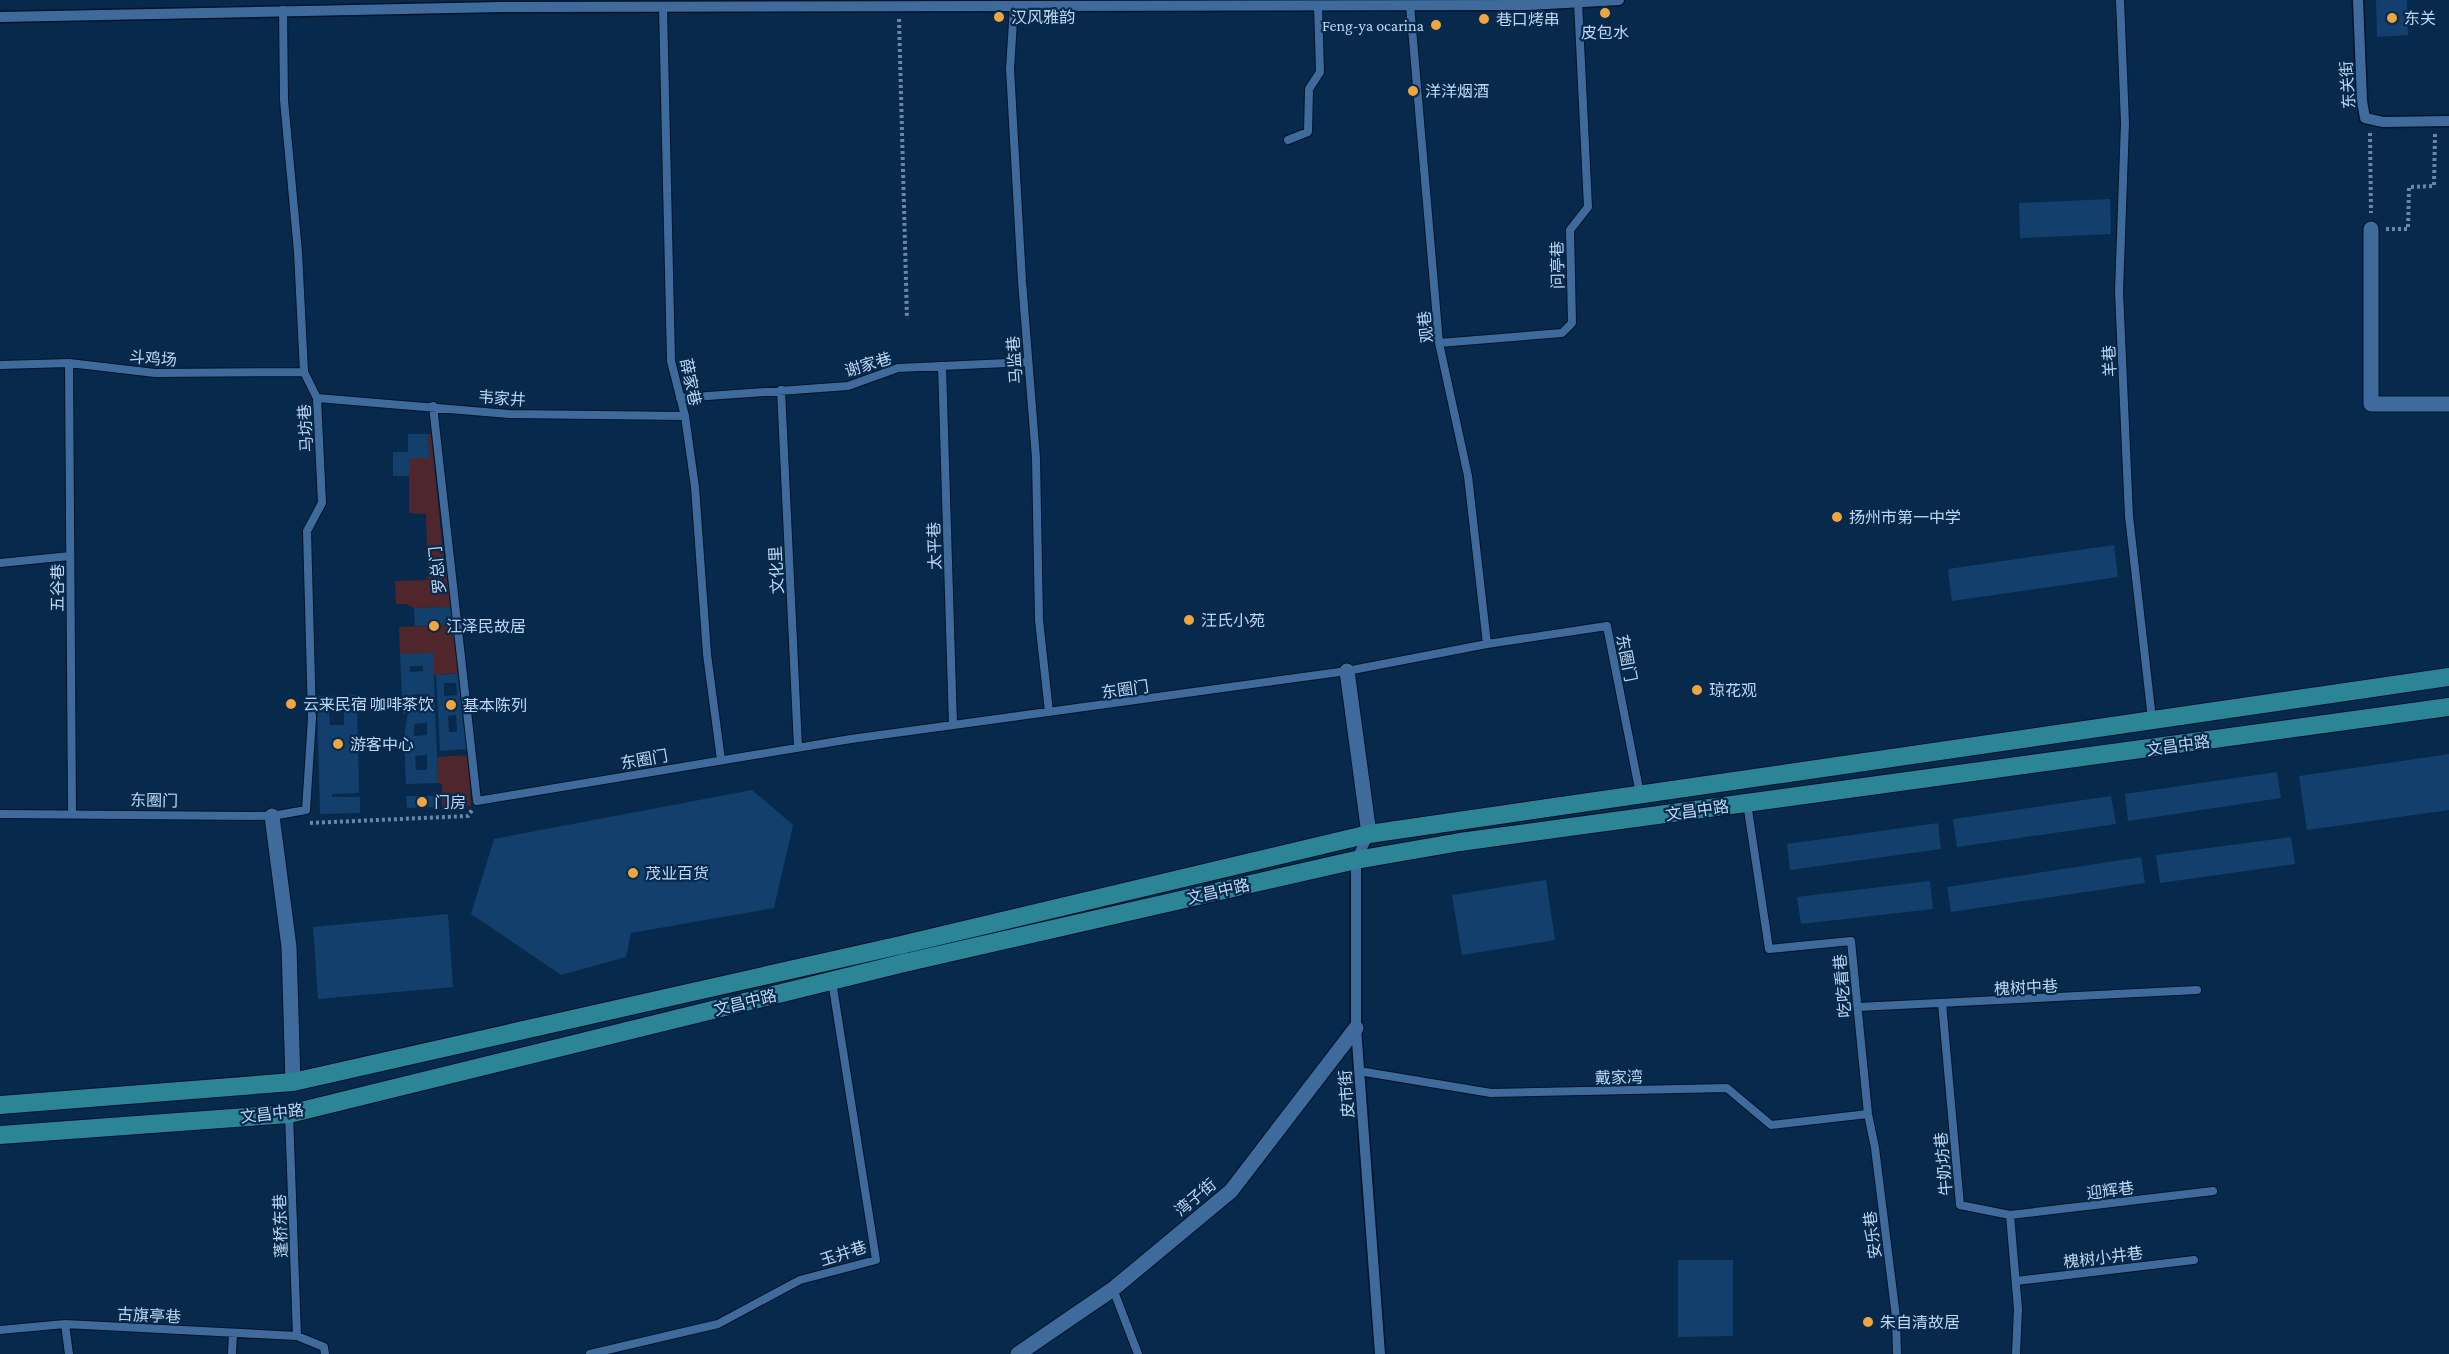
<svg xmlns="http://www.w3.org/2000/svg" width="2449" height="1354" font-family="'Crimson Pro','Noto Sans SC',serif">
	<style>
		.green { fill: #4e262c }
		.building { fill: #123f6c; fill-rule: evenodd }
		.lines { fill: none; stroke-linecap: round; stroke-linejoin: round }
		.service-casing { stroke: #001229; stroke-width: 10 }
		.pedestrian-casing { stroke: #001229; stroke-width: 13 }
		.minor-casing { stroke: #001229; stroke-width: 17 }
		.primary-casing { stroke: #001229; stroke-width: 20 }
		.path { stroke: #6a87a5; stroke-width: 4; stroke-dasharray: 3 3; stroke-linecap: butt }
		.service { stroke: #3e6b9b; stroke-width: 8 }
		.pedestrian { stroke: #3e6b9b; stroke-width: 10 }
		.minor { stroke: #3e6b9b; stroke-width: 15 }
		.primary { stroke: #2c8597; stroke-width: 18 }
		.poi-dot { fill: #f0a63e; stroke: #072a4c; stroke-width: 2 }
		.labels { text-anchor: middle; stroke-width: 4.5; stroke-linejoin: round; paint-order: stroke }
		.poi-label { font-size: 16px; fill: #bed6f1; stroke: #072a4c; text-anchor: start }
		.street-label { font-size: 16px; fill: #bed6f1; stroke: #072a4c }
	</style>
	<rect width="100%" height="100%" fill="#072a4c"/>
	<!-- green -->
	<path class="green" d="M 428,434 L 431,434 L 443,553 L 452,607 L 414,608 L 406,604 L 396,604 L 395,581 L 428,580 L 426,514 L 409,513 L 409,458 L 429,458 Z
		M 453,625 L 460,673 L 433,675 L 433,654 L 400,654 L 399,627 Z
		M 468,755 L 471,806 L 442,807 L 442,784 L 438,783 L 437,757 Z"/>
	<!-- building -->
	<path class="building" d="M 2376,0 L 2407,0 L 2408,35 L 2377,37 Z
		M 2110,199 L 2111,234 L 2020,238 L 2019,203 Z
		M 408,434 L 428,434 L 429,458 L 409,458 L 409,476 L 393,476 L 393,452 L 408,452 Z
		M 2114,545 L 2118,577 L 1952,601 L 1948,569 Z
		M 452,607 L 453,625 L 415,626 L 414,608 Z
		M 433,653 L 438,783 L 406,784 L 404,736 L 408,713 L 403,714 L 400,654 ZM 410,666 L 423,666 L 423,671 L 410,672 ZM 425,694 L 425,700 L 412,700 L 412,695 ZM 427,723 L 427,735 L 414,736 L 414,724 ZM 427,755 L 427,770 L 416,770 L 415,756 Z
		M 463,673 L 468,749 L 440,751 L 436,675 ZM 444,683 L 456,683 L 457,695 L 444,696 ZM 456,715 L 457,732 L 449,732 L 448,716 Z
		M 357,695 L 359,793 L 332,794 L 332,797 L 360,797 L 360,813 L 320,814 L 317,696 ZM 329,709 L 344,709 L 344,725 L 330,725 Z
		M 2449,754 L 2449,810 L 2307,830 L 2299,776 Z
		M 2277,772 L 2281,798 L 2128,821 L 2125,794 Z
		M 752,790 L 793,825 L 774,908 L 631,933 L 626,957 L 561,975 L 471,914 L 494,839 Z
		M 406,796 L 438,796 L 438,807 L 407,808 Z
		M 2111,796 L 2116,824 L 1957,847 L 1953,819 Z
		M 1938,823 L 1941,849 L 1790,870 L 1787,844 Z
		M 2291,837 L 2295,864 L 2160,883 L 2156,855 Z
		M 2141,857 L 2145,883 L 1951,912 L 1947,887 Z
		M 1546,880 L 1555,940 L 1462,955 L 1452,895 Z
		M 1930,881 L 1933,909 L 1801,924 L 1797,897 Z
		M 448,914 L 453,987 L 318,999 L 313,927 Z
		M 1678,1260 L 1733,1260 L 1733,1336 L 1678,1337 Z"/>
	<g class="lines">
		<defs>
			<path id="service" d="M 2120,0 L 2125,123 L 2119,292 L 2129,516 L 2152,719
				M 1410,5 L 1439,343 L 1468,476 L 1487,644
				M 1014,6 L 1010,69 L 1022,281 L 1036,458 L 1039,620 L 1049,712
				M 663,7 L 671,361 L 685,416 L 695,487 L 707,654 L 721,760
				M 1288,140 L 1308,132 L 1309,89 L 1320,72 L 1318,5
				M 1439,343 L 1562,333 L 1572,323 L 1570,230 L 1588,207 L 1578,2
				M 69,363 L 72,813
				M 0,365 L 69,363 L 155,373 L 304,372
				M 942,366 L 953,725
				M 781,390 L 798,747
				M 317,398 L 509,414 L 685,416
				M 680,398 L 848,386 L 898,368 L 1027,362
				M 433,406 L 477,801 L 851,739 L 1347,671 L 1487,644 L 1607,626 L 1640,794
				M 0,563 L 70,556
				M 1747,803 L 1769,949 L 1851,941 L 1868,1114 L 1875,1148 L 1896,1317 L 1897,1354
				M 0,814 L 272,816 L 306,810 L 312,718 L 307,531 L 322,503 L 317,398 L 304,372 L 298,252 L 284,100 L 283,10
				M 1942,1003 L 1960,1205 L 2010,1215 L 2018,1309 L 2016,1354
				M 1858,1007 L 2197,990
				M 1359,1071 L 1491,1093 L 1727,1088 L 1771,1125 L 1868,1114
				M 289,1114 L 297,1336
				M 2010,1215 L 2213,1191
				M 2016,1281 L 2194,1260
				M 1113,1289 L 1138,1354
				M 65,1324 L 69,1354
				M 0,1330 L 65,1324 L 297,1336 L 324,1347 L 325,1354
				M 232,1354 L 233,1333
				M 590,1354 L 718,1324 L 800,1280 L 876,1260 L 832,981"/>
			<path id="pedestrian" d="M 2358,0 L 2362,101 L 2365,118 L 2383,122 L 2449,121
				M 0,17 L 501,7 L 1529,5 L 1619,0
				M 1369,834 L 1356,860 L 1356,1028 L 1380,1354"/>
			<path id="minor" d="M 2371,229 L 2371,404 L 2449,404
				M 1347,671 L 1369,834
				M 272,816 L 289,947 L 293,1082
				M 1018,1354 L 1113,1289 L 1231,1191 L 1356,1028"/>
			<path id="primary" d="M 0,1105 L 293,1082 L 901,945 L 1369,834 L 2449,677
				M 0,1135 L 289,1114 L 904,963 L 1356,860 L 1460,842 L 2449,707"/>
		</defs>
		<!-- service casing -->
		<use href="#service" class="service-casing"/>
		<!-- pedestrian casing -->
		<use href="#pedestrian" class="pedestrian-casing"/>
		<!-- minor casing -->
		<use href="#minor" class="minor-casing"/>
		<!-- primary casing -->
		<use href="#primary" class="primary-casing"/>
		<!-- path -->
		<path class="path" d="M 899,19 L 907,319
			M 2370,133 L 2371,213
			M 2386,229 L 2408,229 L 2409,187 L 2434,186 L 2435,134
			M 310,823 L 468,816 L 472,810"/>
		<!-- service -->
		<use href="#service" class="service"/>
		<!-- pedestrian -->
		<use href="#pedestrian" class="pedestrian"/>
		<!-- minor -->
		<use href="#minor" class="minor"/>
		<!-- primary -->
		<use href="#primary" class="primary"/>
	</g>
	<!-- markers -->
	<g class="poi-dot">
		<circle cx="1605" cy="13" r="6"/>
		<circle cx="999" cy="17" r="6"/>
		<circle cx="2392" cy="18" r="6"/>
		<circle cx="1484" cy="19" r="6"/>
		<circle cx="1436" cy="25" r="6"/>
		<circle cx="1413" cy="91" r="6"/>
		<circle cx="1837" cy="517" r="6"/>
		<circle cx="1189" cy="620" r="6"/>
		<circle cx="434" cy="626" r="6"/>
		<circle cx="1697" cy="690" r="6"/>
		<circle cx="291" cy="704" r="6"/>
		<circle cx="451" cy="705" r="6"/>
		<circle cx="338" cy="744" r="6"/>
		<circle cx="422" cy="802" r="6"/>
		<circle cx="633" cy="873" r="6"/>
		<circle cx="1868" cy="1322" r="6"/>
	</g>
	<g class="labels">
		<!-- poi labels -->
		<g class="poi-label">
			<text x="1011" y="23">汉风雅韵</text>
			<text x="2404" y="24">东关</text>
			<text x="1496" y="25">巷口烤串</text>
			<text x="1424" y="31" text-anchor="end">Feng-ya ocarina</text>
			<text x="1605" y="38" text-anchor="middle">皮包水</text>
			<text x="1425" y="97">洋洋烟酒</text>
			<text x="1849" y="523">扬州市第一中学</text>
			<text x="1201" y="626">汪氏小苑</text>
			<text x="446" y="632">江泽民故居</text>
			<text x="1709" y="696">琼花观</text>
			<text x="303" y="710">云来民宿 咖啡茶饮</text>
			<text x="463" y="711">基本陈列</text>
			<text x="350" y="750">游客中心</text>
			<text x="434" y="808">门房</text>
			<text x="645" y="879">茂业百货</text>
			<text x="1880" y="1328">朱自清故居</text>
		</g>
		<!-- street labels -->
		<g class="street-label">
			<text transform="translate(2347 85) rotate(-94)" y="6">东关街</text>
			<text transform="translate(1557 265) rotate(-91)" y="6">问亭巷</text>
			<text transform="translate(1425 327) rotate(-96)" y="6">观巷</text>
			<text transform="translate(153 358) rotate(4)" y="6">斗鸡场</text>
			<text transform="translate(1014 360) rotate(-94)" y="6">马监巷</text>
			<text transform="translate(2109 361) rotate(-93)" y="6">羊巷</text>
			<text transform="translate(868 364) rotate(-17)" y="6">谢家巷</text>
			<text transform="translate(691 382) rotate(78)" y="6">薛家巷</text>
			<text transform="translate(502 398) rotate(4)" y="6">韦家井</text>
			<text transform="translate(305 428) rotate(-93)" y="6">马坊巷</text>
			<text transform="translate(934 546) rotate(-92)" y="6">太平巷</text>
			<text transform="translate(437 570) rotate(-96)" y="6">罗总门</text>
			<text transform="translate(776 570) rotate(-93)" y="6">文化里</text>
			<text transform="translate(57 588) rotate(-90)" y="6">五谷巷</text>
			<text transform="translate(1627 658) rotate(79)" y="6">东圈门</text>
			<text transform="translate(1125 689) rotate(-8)" y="6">东圈门</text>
			<text transform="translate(2178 745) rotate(-8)" y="6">文昌中路</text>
			<text transform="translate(644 759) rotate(-10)" y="6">东圈门</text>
			<text transform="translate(154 800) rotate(1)" y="6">东圈门</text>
			<text transform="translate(1697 810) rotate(-8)" y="6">文昌中路</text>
			<text transform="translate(1218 891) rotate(-13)" y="6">文昌中路</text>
			<text transform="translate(1842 986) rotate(-95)" y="6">吃吃看巷</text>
			<text transform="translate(2026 987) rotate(-3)" y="6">槐树中巷</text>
			<text transform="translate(745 1002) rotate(-14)" y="6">文昌中路</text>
			<text transform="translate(1619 1077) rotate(-1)" y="6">戴家湾</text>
			<text transform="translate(1346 1094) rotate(-94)" y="6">皮市街</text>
			<text transform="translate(272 1113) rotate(-7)" y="6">文昌中路</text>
			<text transform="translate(1943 1164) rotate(-95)" y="6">牛奶坊巷</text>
			<text transform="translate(2110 1190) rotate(-7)" y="6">迎辉巷</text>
			<text transform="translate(1195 1197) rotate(-40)" y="6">湾子街</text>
			<text transform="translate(280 1226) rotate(-92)" y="6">蓬桥东巷</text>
			<text transform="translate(1872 1235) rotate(-97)" y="6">安乐巷</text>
			<text transform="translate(843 1253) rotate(-18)" y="6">玉井巷</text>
			<text transform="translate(2103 1257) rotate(-7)" y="6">槐树小井巷</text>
			<text transform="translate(149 1315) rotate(3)" y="6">古旗亭巷</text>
		</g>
	</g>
</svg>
